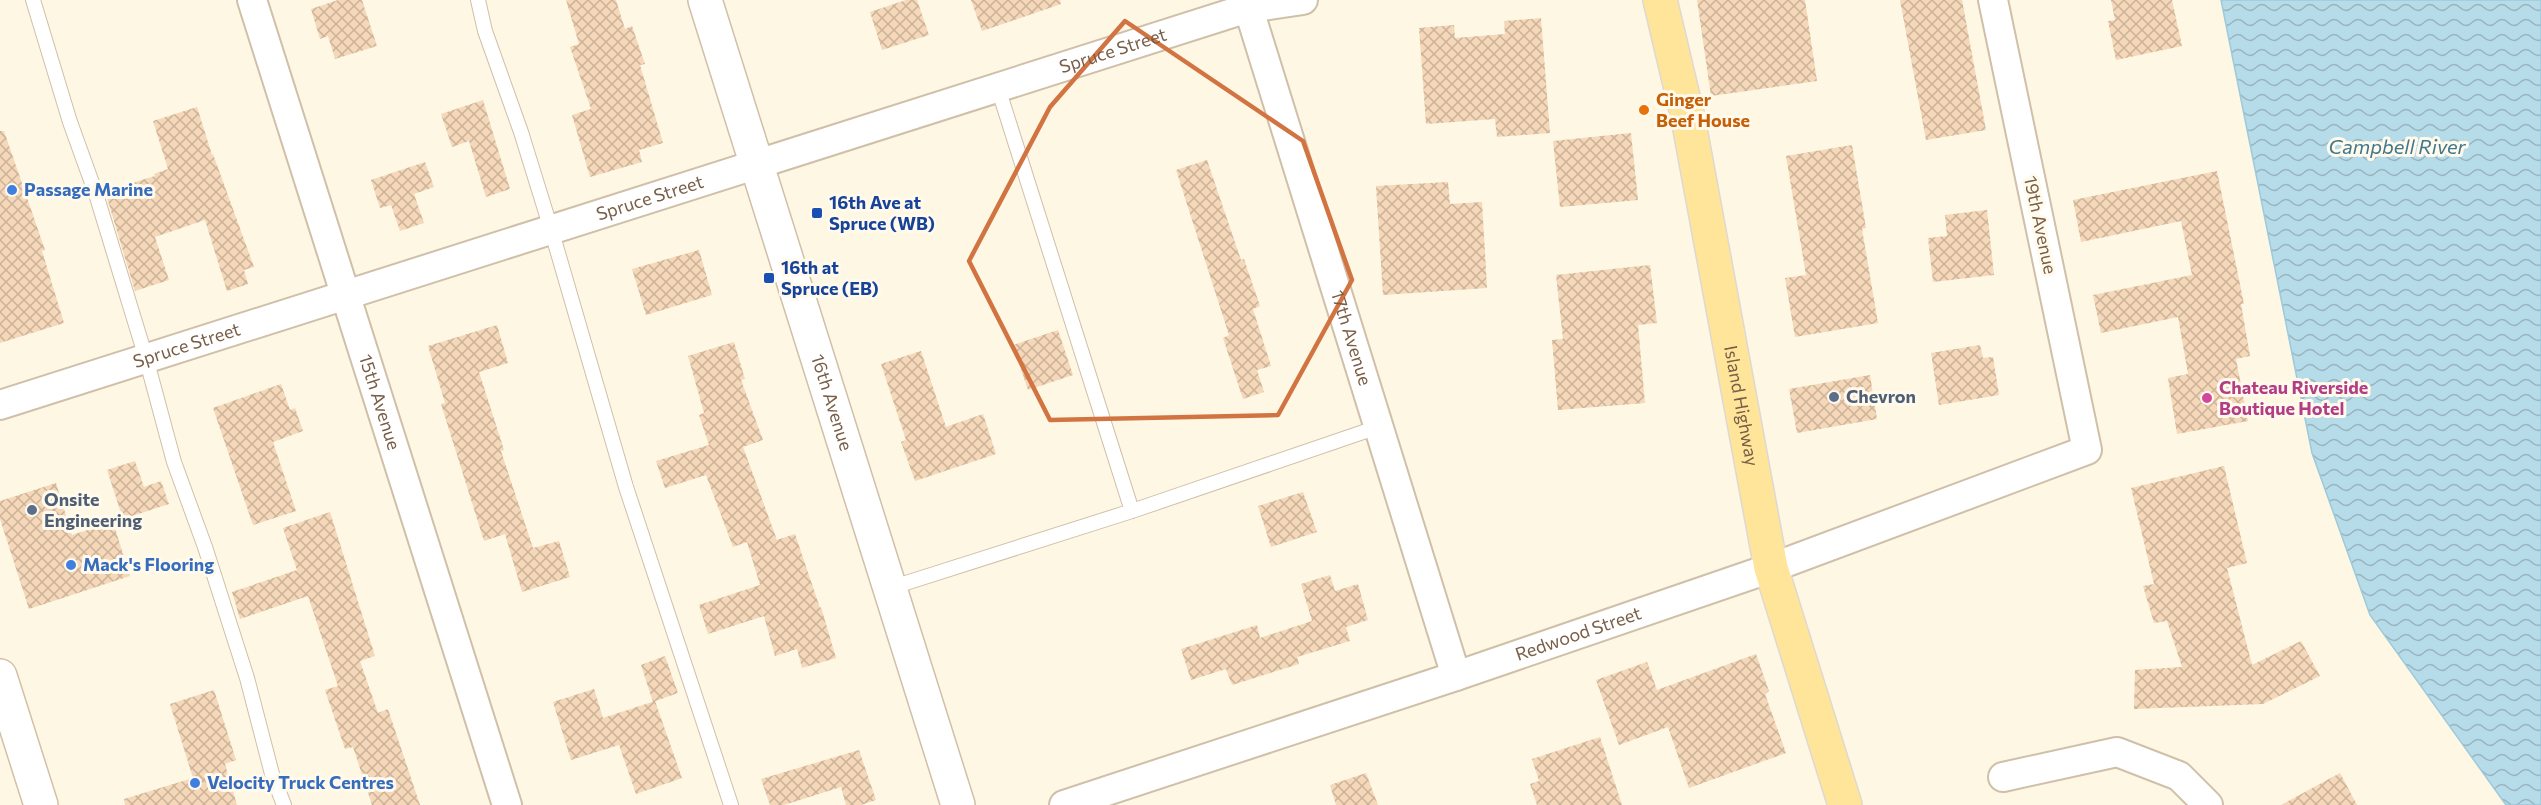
<svg xmlns="http://www.w3.org/2000/svg" width="2541" height="805" font-family="Commissioner,sans-serif">
	<style>
		.water { fill: url(#water-waves); stroke: #9ccadb; stroke-width: 1.5 }
		.building { fill: url(#building-cross-hatch) }
		.lines { fill: none; stroke-linecap: round; stroke-linejoin: round }
		.service-casing { stroke: #d0bfa9; stroke-width: 16 }
		.minor-casing { stroke: #d0bfa9; stroke-width: 32 }
		.tertiary-casing { stroke: #d0bfa9; stroke-width: 36 }
		.secondary-casing { stroke: #d3c0a6; stroke-width: 36 }
		.primary-casing { stroke: #dfd8d3; stroke-width: 36 }
		.service { stroke: #fff; stroke-width: 14 }
		.minor { stroke: #fff; stroke-width: 28 }
		.tertiary { stroke: #fff; stroke-width: 33 }
		.secondary { stroke: #fff; stroke-width: 33 }
		.primary { stroke: #ffe599; stroke-width: 33 }
		.marked { fill: none; stroke: #d27442; stroke-width: 4.5; stroke-linejoin: round }
		.food-dot { fill: #e8710a; stroke: #fffaeb; stroke-width: 2 }
		.shop-dot { fill: #3f7fe0; stroke: #fffaeb; stroke-width: 2 }
		.transit-dot { fill: #1a4fb4; stroke: #fffaeb; stroke-width: 2 }
		.service-dot { fill: #5c6f8a; stroke: #fffaeb; stroke-width: 2 }
		.hotel-dot { fill: #d1479c; stroke: #fffaeb; stroke-width: 2 }
		.labels { text-anchor: middle; stroke-width: 6; stroke-linejoin: round; paint-order: stroke }
		.street-label { font-size: 18px; fill: #785e47; stroke: #fffaeb }
		.food-label { font-size: 18px; font-weight: bold; fill: #c56008; stroke: #fffaeb; text-anchor: start }
		.shop-label { font-size: 18px; font-weight: bold; fill: #366cbe; stroke: #fffaeb; text-anchor: start }
		.transit-label { font-size: 18px; font-weight: bold; fill: #164399; stroke: #fffaeb; text-anchor: start }
		.hotel-label { font-size: 18px; font-weight: bold; fill: #b23c85; stroke: #fffaeb; text-anchor: start }
		.service-label { font-size: 18px; font-weight: bold; fill: #4e5e75; stroke: #fffaeb; text-anchor: start }
		.water-label { font-size: 20px; font-style: italic; fill: #3f778d; stroke: #fffaeb }
	</style>
	<defs>
		<pattern id="water-waves" width="16" height="10" patternUnits="userSpaceOnUse" patternTransform="scale(1.5)"><rect width="16" height="10" fill="#b6dbe9"/><path d="M0 5q4-4 8 0t8 0" fill="none" stroke="#99b5bf"/></pattern>
		<pattern id="building-cross-hatch" width="8" height="8" patternUnits="userSpaceOnUse" patternTransform="scale(1.5)"><rect width="8" height="8" fill="#f5d8b9"/><path d="M0 0l8 8M0 8l8-8" fill="none" stroke="#cbb298"/></pattern>
	</defs>
	<rect width="100%" height="100%" fill="#fef7e3"/>
	<!-- water -->
	<path class="water" d="M 2221,0 L 2541,0 L 2541,805 L 2506,805 L 2370,615 L 2312,453 Z"/>
	<!-- building -->
	<path class="building" d="M 338,0 L 362,0 L 377,46 L 335,59 L 328,36 L 320,39 L 311,9 Z
		M 566,0 L 616,0 L 625,29 L 632,26 L 645,64 L 640,65 L 663,143 L 639,150 L 642,162 L 590,177 L 572,115 L 591,109 L 570,47 L 579,44 Z
		M 906,0 L 917,0 L 929,35 L 882,50 L 870,12 Z
		M 971,0 L 1060,0 L 1061,4 L 982,31 Z
		M 1697,0 L 1805,0 L 1817,81 L 1711,96 Z
		M 1900,0 L 1962,0 L 1986,130 L 1926,140 Z
		M 2111,0 L 2172,0 L 2182,46 L 2116,60 L 2108,21 L 2115,20 Z
		M 1541,18 L 1550,133 L 1497,137 L 1495,119 L 1426,124 L 1419,28 L 1454,25 L 1455,38 L 1505,34 L 1504,21 Z
		M 483,100 L 510,189 L 486,197 L 469,141 L 452,147 L 441,114 Z
		M 197,107 L 212,155 L 213,154 L 254,267 L 244,270 L 248,284 L 227,291 L 205,220 L 155,237 L 169,280 L 135,291 L 105,191 L 155,176 L 154,174 L 168,169 L 153,121 Z
		M 0,131 L 4,131 L 45,250 L 42,251 L 64,323 L 0,343 Z
		M 1631,133 L 1638,200 L 1560,207 L 1553,141 Z
		M 1852,145 L 1866,228 L 1862,229 L 1878,323 L 1795,337 L 1785,278 L 1806,275 L 1786,156 Z
		M 1207,160 L 1241,260 L 1244,259 L 1260,306 L 1253,309 L 1271,366 L 1257,370 L 1264,392 L 1243,399 L 1223,338 L 1229,335 L 1176,170 Z
		M 425,162 L 434,187 L 414,194 L 424,223 L 400,231 L 391,205 L 380,208 L 371,180 Z
		M 2217,171 L 2244,304 L 2241,304 L 2250,356 L 2236,359 L 2248,421 L 2177,434 L 2168,378 L 2188,374 L 2178,317 L 2101,333 L 2093,295 L 2192,275 L 2181,221 L 2081,242 L 2073,200 Z
		M 1448,182 L 1450,204 L 1482,202 L 1487,288 L 1383,295 L 1376,186 Z
		M 1987,210 L 1994,275 L 1933,282 L 1928,238 L 1947,236 L 1945,215 Z
		M 699,250 L 712,295 L 646,315 L 632,269 Z
		M 1650,265 L 1657,323 L 1638,325 L 1645,403 L 1558,410 L 1552,340 L 1563,339 L 1556,275 Z
		M 497,325 L 508,363 L 479,372 L 504,450 L 501,451 L 533,548 L 559,541 L 570,577 L 522,592 L 505,534 L 484,541 L 441,404 L 445,403 L 428,346 Z
		M 1058,330 L 1073,375 L 1028,390 L 1013,345 Z
		M 734,342 L 745,379 L 741,380 L 763,440 L 743,447 L 777,540 L 795,534 L 820,608 L 821,607 L 836,658 L 802,668 L 797,649 L 775,656 L 764,616 L 708,634 L 699,605 L 760,585 L 747,542 L 733,547 L 706,475 L 665,488 L 656,461 L 709,445 L 699,415 L 704,413 L 688,356 Z
		M 1980,345 L 1983,358 L 1993,357 L 1999,395 L 1939,405 L 1931,353 Z
		M 921,351 L 946,427 L 983,414 L 996,454 L 915,481 L 901,442 L 906,440 L 881,364 Z
		M 1870,375 L 1877,419 L 1797,433 L 1789,389 Z
		M 281,384 L 290,410 L 295,408 L 303,431 L 273,442 L 296,511 L 253,525 L 213,408 Z
		M 135,461 L 144,487 L 161,481 L 169,504 L 123,519 L 107,470 Z
		M 2224,466 L 2247,563 L 2227,568 L 2252,665 L 2301,641 L 2320,676 L 2263,704 L 2134,709 L 2135,670 L 2182,667 L 2167,621 L 2154,623 L 2143,586 L 2154,584 L 2131,488 Z
		M 56,483 L 72,535 L 113,522 L 130,576 L 29,609 L 0,519 L 0,501 Z
		M 1303,492 L 1317,532 L 1271,547 L 1258,506 Z
		M 330,512 L 375,656 L 360,661 L 378,713 L 388,709 L 420,805 L 372,805 L 353,747 L 345,749 L 325,690 L 338,686 L 308,596 L 240,619 L 232,592 L 297,570 L 283,528 Z
		M 1330,575 L 1335,591 L 1358,584 L 1368,620 L 1346,627 L 1350,641 L 1297,657 L 1299,664 L 1232,685 L 1226,669 L 1191,680 L 1181,649 L 1257,625 L 1260,638 L 1312,621 L 1301,584 Z
		M 1756,654 L 1769,691 L 1765,694 L 1786,753 L 1689,788 L 1668,727 L 1619,745 L 1596,680 L 1647,662 L 1657,690 Z
		M 665,656 L 678,693 L 653,702 L 641,665 Z
		M 594,689 L 603,718 L 655,701 L 682,778 L 636,794 L 619,745 L 571,760 L 553,702 Z
		M 214,690 L 236,760 L 225,764 L 237,805 L 125,805 L 124,799 L 193,778 L 170,704 Z
		M 1600,737 L 1622,805 L 1537,805 L 1530,784 L 1539,781 L 1532,759 Z
		M 859,750 L 876,800 L 861,805 L 846,805 L 841,787 L 784,805 L 770,805 L 761,779 Z
		M 1366,773 L 1378,805 L 1336,805 L 1330,785 Z
		M 2340,773 L 2357,805 L 2281,805 Z"/>
	<g class="lines">
		<defs>
			<path id="service" d="M 33,0 L 70,122 L 96,194 L 146,358 L 174,462 L 205,547 L 247,678 L 272,774 L 284,805
				M 478,0 L 485,31 L 521,132 L 551,229 L 626,487 L 731,805
				M 998,88 L 1132,511
				M 890,588 L 1132,511 L 1378,427"/>
			<g id="minor">
				<path id="s1" d="M 252,0 L 507,805"/>
				<path id="s2" d="M 1246,0 L 1456,676"/>
				<path id="s3" d="M 0,405 L 1248,8 L 1303,0"/>
				<path d="M 2003,777 L 2117,752 L 2179,776 L 2208,805"/>
				<path id="s4" d="M 1064,805 L 1456,676 L 1771,568 L 2087,450 L 1993,0"/>
			</g>
			<g id="tertiary">
				<path id="s5" d="M 705,0 L 958,805"/>
			</g>
			<path id="secondary" d="M 0,676 L 41,805"/>
			<g id="primary">
				<path id="s6" d="M 1660,0 L 1688,118 L 1771,568 L 1845,805"/>
			</g>
		</defs>
		<!-- service casing -->
		<use href="#service" class="service-casing"/>
		<!-- minor casing -->
		<use href="#minor" class="minor-casing"/>
		<!-- tertiary casing -->
		<use href="#tertiary" class="tertiary-casing"/>
		<!-- secondary casing -->
		<use href="#secondary" class="secondary-casing"/>
		<!-- primary casing -->
		<use href="#primary" class="primary-casing"/>
		<!-- service -->
		<use href="#service" class="service"/>
		<!-- minor -->
		<use href="#minor" class="minor"/>
		<!-- tertiary -->
		<use href="#tertiary" class="tertiary"/>
		<!-- secondary -->
		<use href="#secondary" class="secondary"/>
		<!-- primary -->
		<use href="#primary" class="primary"/>
	</g>
	<!-- marked area -->
	<path class="marked" d="M 1125,21 L 1303,141 L 1352,280 L 1278,415 L 1050,420 L 969,261 L 1050,107 Z"/>
	<!-- markers -->
	<circle class="food-dot" cx="1644" cy="110" r="6"/>
	<g class="shop-dot">
		<circle cx="12" cy="190" r="6"/>
		<circle cx="71" cy="565" r="6"/>
		<circle cx="195" cy="783" r="6"/>
	</g>
	<g class="transit-dot">
		<rect x="811" y="207" width="12" height="12" rx="3"/>
		<rect x="763" y="272" width="12" height="12" rx="3"/>
	</g>
	<g class="service-dot">
		<circle cx="1834" cy="397" r="6"/>
		<circle cx="32" cy="510" r="6"/>
	</g>
	<circle class="hotel-dot" cx="2207" cy="398" r="6"/>
	<g class="labels">
		<!-- street labels -->
		<g class="street-label">
			<text dy="6" stroke="none"><textPath href="#s3" startOffset="1168">Spruce Street</textPath></text>
			<text dy="6" stroke="none"><textPath href="#s3" startOffset="682">Spruce Street</textPath></text>
			<text transform="translate(2040 225) rotate(78)" y="6">19th Avenue</text>
			<text dy="6" stroke="none"><textPath href="#s2" startOffset="354">17th Avenue</textPath></text>
			<text dy="6" stroke="none"><textPath href="#s3" startOffset="196">Spruce Street</textPath></text>
			<text dy="6" stroke="none"><textPath href="#s5" startOffset="422">16th Avenue</textPath></text>
			<text dy="6" stroke="none"><textPath href="#s1" startOffset="422">15th Avenue</textPath></text>
			<text dy="6" stroke="none"><textPath href="#s6" startOffset="414">Island Highway</textPath></text>
			<text dy="6" stroke="none"><textPath href="#s4" startOffset="542">Redwood Street</textPath></text>
		</g>
		<!-- food labels -->
		<g class="food-label">
			<text x="1656" y="106">Ginger<tspan x="1656" dy="21">Beef House</tspan></text>
		</g>
		<!-- shop labels -->
		<g class="shop-label">
			<text x="24" y="196">Passage Marine</text>
			<text x="83" y="571">Mack's Flooring</text>
			<text x="207" y="789">Velocity Truck Centres</text>
		</g>
		<!-- transit labels -->
		<g class="transit-label">
			<text x="829" y="209">16th Ave at<tspan x="829" dy="21">Spruce (WB)</tspan></text>
			<text x="781" y="274">16th at<tspan x="781" dy="21">Spruce (EB)</tspan></text>
		</g>
		<!-- hotel labels -->
		<g class="hotel-label">
			<text x="2219" y="394">Chateau Riverside<tspan x="2219" dy="21">Boutique Hotel</tspan></text>
		</g>
		<!-- service labels -->
		<g class="service-label">
			<text x="1846" y="403">Chevron</text>
			<text x="44" y="506">Onsite<tspan x="44" dy="21">Engineering</tspan></text>
		</g>
		<!-- water labels -->
		<g class="water-label">
			<text x="2397" y="154">Campbell River</text>
		</g>
	</g>
</svg>
